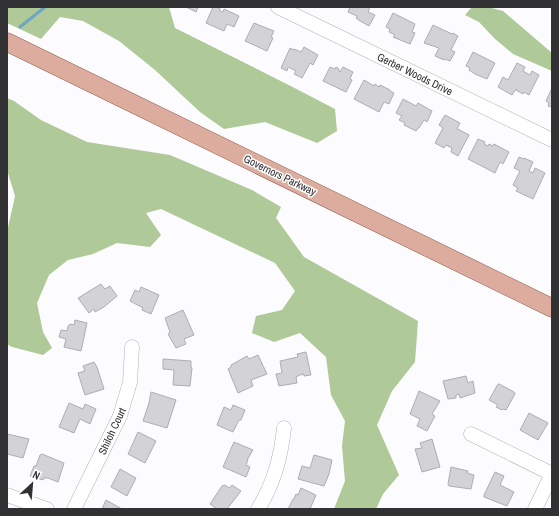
<svg xmlns="http://www.w3.org/2000/svg" width="559" height="516" font-family="'Archivo Narrow',sans-serif">
	<style>
		.forest { fill: #afc998 }
		.lines { fill: none; stroke-linecap: round; stroke-linejoin: round }
		.stream { stroke: #6ea5c3; stroke-width: 3 }
		.building { fill: #d2d2d7; stroke: #adadb2 }
		.minor-casing { stroke: #b1afb4; stroke-width: 15 }
		.major-casing { stroke: #915e4e; stroke-width: 19 }
		.minor { stroke: #fff; stroke-width: 14 }
		.major { stroke: #dcad9e; stroke-width: 18 }
		.labels { text-anchor: middle; stroke-width: 3; stroke-linejoin: round; paint-order: stroke }
		.street-label { font-size: 11px; fill: #323133; stroke: #fff }
	</style>
	<rect width="100%" height="100%" fill="#fcfbfe"/>
	<!-- forest -->
	<path class="forest" d="M 7,7 L 169,7 L 175,28 C 229,55 282,81 335,109 L 337,131 L 317,143 L 265,122 L 224,129 L 200,112 L 155,70 L 119,41 L 83,21 L 60,17 L 41,39 L 7,23 Z
		M 472,7 L 488,7 L 503,11 L 552,53 L 552,71 L 513,54 L 494,38 L 479,22 L 465,15 Z
		M 7,98 L 14,101 L 41,120 L 87,142 L 170,155 L 252,190 L 281,207 L 276,218 L 304,257 L 418,321 L 415,362 L 392,391 L 377,425 L 399,475 L 383,494 L 376,509 L 334,509 L 345,481 L 342,446 L 345,421 L 331,395 L 326,357 L 300,333 L 274,342 L 252,333 L 256,316 L 282,310 L 295,291 L 275,263 L 161,209 L 146,213 L 161,235 L 150,247 L 117,243 L 93,254 L 68,260 L 49,275 L 37,303 L 43,332 L 52,348 L 43,355 L 12,347 L 7,344 L 7,232 L 15,196 L 7,170 Z"/>
	<g class="lines">
		<!-- stream -->
		<path class="stream" d="M 20,27 L 45,7"/>
	</g>
	<!-- building -->
	<path class="building" d="M 186,7 L 198,7 L 196,12 Z
		M 213,7 L 220,8 L 219,10 L 223,12 L 224,9 L 239,16 L 234,27 L 227,24 L 224,31 L 206,23 Z
		M 350,7 L 370,7 L 368,12 L 375,15 L 369,26 L 360,21 L 356,18 L 357,16 L 348,12 Z
		M 393,13 L 415,24 L 412,32 L 415,33 L 410,44 L 393,37 L 395,35 L 389,32 L 390,29 L 386,27 Z
		M 254,23 L 274,31 L 271,37 L 273,38 L 267,51 L 245,41 Z
		M 433,25 L 452,34 L 453,33 L 458,36 L 451,50 L 455,52 L 450,61 L 445,59 L 444,60 L 435,56 L 439,48 L 424,43 Z
		M 304,47 L 318,55 L 313,65 L 310,63 L 302,78 L 294,74 L 296,71 L 288,67 L 287,71 L 281,68 L 290,48 L 294,50 L 294,49 L 301,52 Z
		M 473,52 L 495,63 L 487,79 L 475,74 L 469,70 L 470,68 L 466,66 Z
		M 517,63 L 525,67 L 523,71 L 530,75 L 532,71 L 539,75 L 529,95 L 524,92 L 523,94 L 516,90 L 516,89 L 512,95 L 498,87 L 503,77 L 508,80 Z
		M 330,67 L 335,69 L 336,67 L 339,69 L 339,71 L 340,72 L 343,67 L 353,72 L 350,79 L 352,80 L 346,92 L 323,81 Z
		M 364,80 L 374,86 L 375,84 L 379,87 L 380,85 L 390,90 L 390,91 L 394,93 L 389,104 L 384,102 L 379,112 L 354,99 Z
		M 552,88 L 552,107 L 548,106 L 549,103 L 546,101 Z
		M 403,99 L 416,106 L 418,103 L 432,111 L 427,122 L 424,120 L 419,128 L 418,128 L 416,131 L 404,125 L 405,123 L 399,120 L 402,116 L 396,113 Z
		M 445,115 L 460,123 L 457,129 L 458,129 L 469,135 L 458,156 L 451,152 L 452,148 L 446,145 L 444,148 L 435,143 L 443,128 L 439,125 Z
		M 478,139 L 485,142 L 484,144 L 488,146 L 489,144 L 493,146 L 494,144 L 509,152 L 503,164 L 500,162 L 495,173 L 468,159 Z
		M 519,157 L 524,159 L 524,158 L 533,162 L 529,171 L 533,173 L 535,168 L 545,173 L 533,199 L 516,191 L 518,188 L 513,185 L 520,171 L 514,168 Z
		M 101,284 L 105,289 L 110,286 L 117,296 L 104,307 L 95,312 L 94,309 L 89,313 L 78,298 Z
		M 141,287 L 159,295 L 151,314 L 142,310 L 143,308 L 130,301 L 135,290 L 139,292 Z
		M 183,310 L 194,335 L 184,339 L 186,344 L 176,348 L 168,334 L 170,332 L 165,318 Z
		M 75,320 L 87,323 L 81,351 L 64,347 L 66,339 L 59,337 L 61,330 L 67,331 L 68,326 L 70,324 L 74,325 Z
		M 306,352 L 311,375 L 304,376 L 304,374 L 300,375 L 296,377 L 297,383 L 279,386 L 276,374 L 282,373 L 280,361 L 298,357 L 297,354 Z
		M 258,355 L 267,374 L 251,380 L 253,386 L 238,393 L 228,369 L 231,367 L 231,365 L 247,356 L 249,359 Z
		M 163,359 L 191,361 L 191,367 L 192,368 L 190,386 L 173,385 L 174,370 L 163,369 Z
		M 94,362 L 97,367 L 104,389 L 85,395 L 78,373 L 85,371 L 83,366 Z
		M 466,376 L 468,383 L 473,381 L 475,393 L 460,398 L 459,394 L 456,395 L 456,398 L 448,399 L 443,381 Z
		M 498,384 L 499,384 L 514,392 L 515,394 L 506,410 L 503,409 L 502,410 L 496,407 L 498,405 L 489,400 Z
		M 419,391 L 440,401 L 432,414 L 435,416 L 427,431 L 417,426 L 420,419 L 410,414 Z
		M 151,392 L 176,400 L 167,428 L 143,421 L 149,403 Z
		M 69,403 L 83,409 L 85,404 L 96,409 L 90,424 L 80,419 L 74,433 L 59,427 Z
		M 233,405 L 245,410 L 241,420 L 239,420 L 233,432 L 217,425 L 224,407 L 231,410 Z
		M 529,413 L 548,423 L 538,440 L 520,430 Z
		M 138,432 L 156,441 L 145,463 L 128,454 Z
		M 7,434 L 29,439 L 23,458 L 7,454 Z
		M 432,439 L 440,467 L 422,472 L 415,449 L 422,448 L 420,443 Z
		M 234,442 L 253,450 L 247,460 L 248,460 L 246,465 L 250,467 L 246,477 L 223,467 Z
		M 42,454 L 64,463 L 58,482 L 48,478 L 44,478 L 43,480 L 30,476 L 34,466 L 36,466 L 40,455 Z
		M 314,455 L 332,460 L 329,474 L 324,486 L 298,479 L 302,466 L 310,468 Z
		M 451,467 L 468,471 L 467,473 L 474,475 L 471,489 L 449,486 L 448,484 Z
		M 120,469 L 136,478 L 127,496 L 111,487 Z
		M 495,472 L 504,476 L 500,485 L 514,492 L 507,506 L 484,497 L 484,495 Z
		M 225,485 L 229,488 L 232,485 L 241,491 L 227,509 L 217,509 L 210,504 L 222,486 Z
		M 301,488 L 316,495 L 310,509 L 288,509 L 293,499 L 294,499 L 296,494 L 298,495 Z
		M 106,500 L 122,509 L 102,509 Z"/>
	<g class="lines">
		<defs>
			<path id="minor" d="M 278,7 L 552,140
				M 471,434 L 552,474
				M 7,495 L 47,509
				M 74,509 L 120,416 L 130,382 L 132,347
				M 258,509 C 274,484 281,457 284,428
				M 535,509 L 552,474"/>
			<path id="major" d="M 7,42 L 552,308"/>
		</defs>
		<!-- minor casing -->
		<use href="#minor" class="minor-casing"/>
		<!-- major casing -->
		<use href="#major" class="major-casing"/>
		<!-- minor -->
		<use href="#minor" class="minor"/>
		<!-- major -->
		<use href="#major" class="major"/>
	</g>
	<g class="labels">
		<!-- street labels -->
		<g class="street-label">
			<text transform="translate(415 74) rotate(26)" y="4">Gerber Woods Drive</text>
			<text transform="translate(280 175) rotate(26)" y="4">Governors Parkway</text>
			<text transform="translate(112 431) rotate(-65)" y="4">Shiloh Court</text>
		</g>
	</g>
	<!-- border -->
	<rect width="559" height="516" fill="none" stroke="#323133" stroke-width="16"/>
	<!-- north arrow -->
	<g transform="translate(32 484) rotate(26)" stroke="#ffffff" stroke-width="3" paint-order="stroke">
	<path d="M0-3L7 15L0 10L-7 15Z" fill="#323133"/>
	<text y="-6" font-size="11" font-weight="bold" text-anchor="middle" fill="#323133">N</text>
	</g>
</svg>
